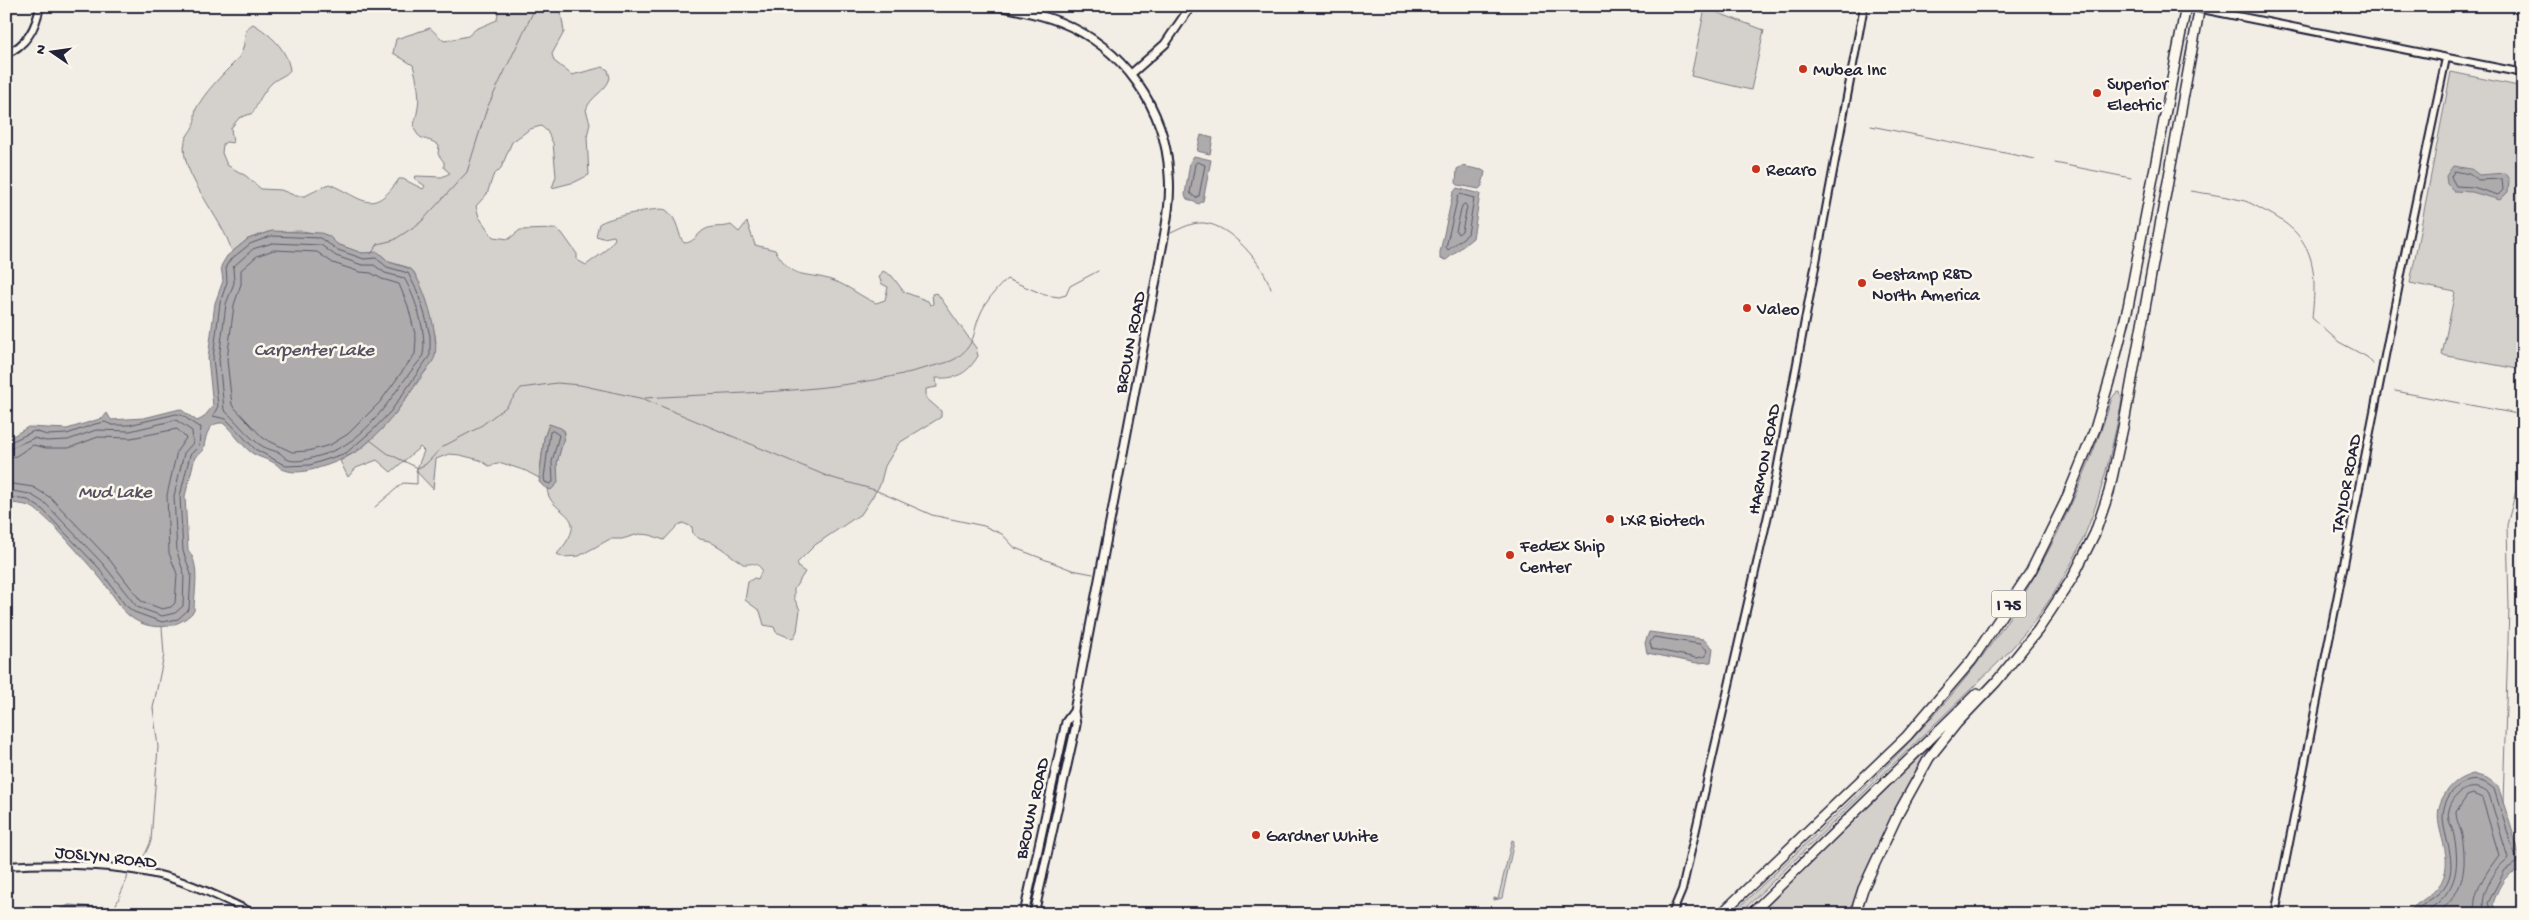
<svg xmlns="http://www.w3.org/2000/svg" width="2529" height="920" font-family="'Gochi Hand',sans-serif">
	<style>
		.green { fill: #d4d1cc; stroke: #7b7a84 }
		.water { fill: #aeabad; stroke: #76747f }
		.lines { fill: none; stroke-linecap: round; stroke-linejoin: round }
		.shore { stroke: #5a5969; stroke-width: 1 }
		.stream { stroke: #76747f; stroke-width: 1 }
		.tertiary-casing { stroke: #22223b; stroke-width: 10 }
		.secondary-casing { stroke: #22223b; stroke-width: 11 }
		.motorway-casing { stroke: #22223b; stroke-width: 12 }
		.tertiary { stroke: #fbf7ec; stroke-width: 6 }
		.secondary { stroke: #fbf7ec; stroke-width: 7 }
		.motorway { stroke: #fbf7ec; stroke-width: 9 }
		.tertiary-bridge-casing { stroke: #22223b; stroke-width: 10; stroke-linecap: butt }
		.tertiary-bridge { stroke: #fbf7ec; stroke-width: 6 }
		.poi-dot { fill: #c8321e; stroke: #fbf7ec; stroke-width: 2 }
		.labels { text-anchor: middle; stroke-width: 5; stroke-linejoin: round; paint-order: stroke }
		.shield { fill: #fbf7ec; stroke: #636270; stroke-width: 1 }
		.shield-label { font-size: 16px; font-weight: bold; fill: #22223b }
		.poi-label { font-size: 18px; fill: #22223b; stroke: #fbf7ec; text-anchor: start }
		.street-label { font-size: 18px; fill: #22223b; stroke: #fbf7ec }
		.water-label { font-size: 19px; font-style: italic; fill: #535263; stroke: #fbf7ec }
	</style>
	<rect width="100%" height="100%" fill="#f2eee5"/>
	<filter id="ink" filterUnits="userSpaceOnUse"><feTurbulence type="fractalNoise" baseFrequency=".02" numOctaves="2"/><feDisplacementMap in="SourceGraphic" scale="10" xChannelSelector="R" yChannelSelector="G"/><feConvolveMatrix kernelMatrix="1 2 1 2 8 2 1 2 1" color-interpolation-filters="sRGB"/></filter>
	<g filter="url(#ink)">
		<!-- green -->
		<path class="green" d="M 490,6 L 560,6 L 564,32 L 552,54 L 554,61 L 572,75 L 603,67 L 608,70 L 610,78 C 606,92 590,96 586,110 L 590,123 L 587,137 L 589,175 L 575,182 L 552,188 L 556,176 L 553,143 L 547,131 L 541,126 L 530,129 L 512,142 L 501,168 L 493,176 L 487,194 L 476,206 L 479,217 L 493,237 L 509,239 L 520,230 L 556,229 L 562,233 L 577,254 L 577,260 L 586,265 L 604,252 L 615,239 L 614,236 L 603,238 L 596,236 L 599,224 C 606,218 659,206 666,210 C 679,219 678,237 684,243 C 694,243 696,235 704,230 C 712,225 722,228 731,225 L 739,232 L 747,222 L 755,245 L 775,250 C 795,283 804,270 834,281 C 849,286 861,297 876,303 L 885,300 L 888,287 L 882,284 L 879,277 L 883,271 L 892,276 L 904,292 L 928,301 L 930,305 L 933,304 L 932,294 L 937,293 L 976,348 L 978,356 C 967,374 957,379 936,378 L 937,387 L 926,389 L 926,398 L 941,411 L 941,417 L 899,443 L 885,466 L 880,485 L 862,513 L 815,545 L 797,563 L 799,568 L 805,572 L 794,589 L 794,598 L 800,610 L 797,631 L 793,639 L 776,632 L 774,627 L 764,625 L 760,611 L 745,600 L 748,582 L 754,578 L 758,579 L 762,570 C 756,560 752,565 743,564 L 721,548 L 709,541 L 700,539 L 693,534 L 692,527 L 683,523 L 678,525 L 664,540 L 650,535 L 639,534 L 622,539 L 610,539 L 579,556 L 563,557 L 557,554 C 595,511 550,517 547,489 L 551,489 L 557,479 L 557,463 L 565,433 L 564,430 L 549,424 L 544,438 L 539,478 L 526,471 L 502,463 L 489,466 L 480,460 L 460,455 L 449,454 L 436,459 L 433,489 L 416,471 L 424,451 L 420,447 L 391,472 L 377,460 L 356,468 L 348,477 L 340,461 L 361,449 L 377,434 L 395,414 L 428,368 L 436,342 L 435,335 L 426,300 L 414,272 L 407,267 L 389,262 L 380,254 L 361,253 L 337,244 L 326,235 L 302,231 L 268,232 L 248,239 L 232,252 C 224,219 177,172 185,141 C 186,136 192,130 194,124 C 196,119 194,114 196,109 C 205,92 221,76 235,62 C 251,45 238,32 253,24 C 270,34 287,49 290,70 C 286,76 279,77 273,82 C 264,90 258,102 253,113 L 239,118 L 231,128 L 233,143 L 226,142 L 223,144 L 222,153 L 227,165 L 246,176 L 261,189 L 281,190 L 296,196 L 305,196 L 329,184 C 363,198 372,218 399,179 L 403,179 L 423,189 L 425,186 L 414,178 L 416,176 L 442,177 L 450,173 L 444,168 L 444,162 L 438,154 L 439,146 C 432,138 421,142 416,132 C 412,125 416,119 417,113 C 421,96 417,81 413,65 L 393,53 L 396,39 L 430,28 L 444,41 L 468,36 L 476,29 L 497,20 L 498,13 Z
			M 1705,8 L 1764,30 L 1751,90 L 1691,76 Z
			M 2451,72 L 2523,87 L 2523,370 L 2442,355 L 2455,292 L 2410,283 Z
			M 2120,392 L 2122,400 C 2100,509 2080,575 2002,659 L 1739,914 L 1732,914 C 1805,843 1883,775 1949,698 C 2024,611 2077,507 2112,398 L 2116,393 Z
			M 1933,744 L 1861,883 L 1850,914 L 1758,914 Z
			M 1512,840 L 1514,841 L 1502,898 L 1494,900 L 1494,898 L 1498,899 Z"/>
		<!-- water -->
		<path class="water" d="M 1201,135 L 1213,138 L 1210,154 L 1197,151 Z
			M 1194,156 L 1211,160 L 1203,201 L 1199,204 L 1187,199 L 1185,195 L 1190,162 Z
			M 1462,166 L 1482,170 L 1485,172 L 1482,186 L 1479,189 L 1458,185 L 1456,183 L 1457,169 Z
			M 2453,166 L 2471,169 L 2479,175 L 2505,173 L 2509,180 L 2508,192 L 2500,200 L 2472,192 L 2454,191 L 2447,184 L 2446,176 Z
			M 1457,188 L 1480,194 L 1473,238 L 1446,260 L 1440,259 L 1440,252 L 1453,193 Z
			M 272,231 L 321,233 L 329,236 L 337,244 L 362,253 L 378,252 L 389,262 L 411,269 C 425,285 439,335 435,356 C 432,366 423,372 418,380 C 391,422 368,454 318,468 C 309,471 294,474 285,470 C 280,469 279,466 276,464 C 269,459 259,458 252,453 C 240,444 234,432 223,423 C 206,422 206,439 203,451 L 195,457 L 185,496 L 188,550 C 201,565 194,592 194,611 C 175,633 139,632 121,607 C 113,596 106,584 96,573 C 79,554 55,524 35,509 C 27,503 16,505 6,501 L 6,440 L 28,427 L 67,429 L 103,418 L 107,413 L 111,420 L 144,418 L 180,409 L 197,421 L 203,418 L 213,406 L 208,358 L 215,303 L 223,281 L 221,266 L 227,256 L 248,239 Z
			M 549,424 L 561,428 L 565,433 L 557,463 L 558,483 L 551,490 L 544,487 L 539,482 L 544,438 Z
			M 1649,632 L 1703,639 L 1713,648 L 1711,662 L 1697,663 L 1647,653 L 1645,643 Z
			M 2473,774 L 2487,778 L 2498,786 L 2523,864 L 2523,872 C 2506,867 2497,891 2493,904 L 2497,914 L 2406,914 C 2418,900 2438,895 2444,876 C 2454,846 2426,822 2445,794 C 2453,782 2460,778 2473,774 Z
			M 69,905 L 94,907 L 106,914 L 50,914 Z"/>
		<g class="lines">
			<!-- shore -->
			<path class="shore" d="M 1198,162 L 1205,165 L 1199,196 L 1196,198 L 1190,193 L 1195,164 Z
				M 2455,171 L 2469,174 L 2478,180 L 2502,179 L 2503,190 L 2498,195 L 2473,187 L 2456,186 L 2451,177 Z
				M 1460,194 L 1474,198 L 1468,234 L 1448,250 L 1446,247 L 1458,196 Z
				M 1465,204 L 1467,207 L 1462,231 L 1458,234 L 1456,231 L 1462,206 Z
				M 272,236 L 320,238 L 338,250 L 364,259 L 376,258 L 387,267 L 408,273 L 417,291 L 425,315 L 430,336 L 430,355 L 391,411 L 373,430 L 346,453 L 310,465 L 286,466 L 255,449 L 226,419 L 213,416 L 218,406 L 213,358 L 220,303 L 227,282 L 226,266 L 230,260 L 250,244 Z
				M 273,243 L 321,245 L 336,256 L 362,265 L 374,265 L 385,273 L 404,278 C 415,296 429,337 422,358 C 389,395 372,441 319,456 C 311,458 298,463 289,460 C 285,459 283,455 280,453 C 273,450 265,449 259,444 C 245,434 236,420 224,410 L 219,359 L 226,304 L 234,283 L 233,267 L 253,249 Z
				M 274,250 L 317,252 L 333,263 L 360,272 L 371,273 L 382,279 L 399,284 L 408,306 L 416,338 L 415,354 L 380,402 L 348,434 L 330,445 L 308,451 L 292,452 L 263,438 L 232,405 L 227,360 L 234,305 L 241,284 L 241,270 L 257,256 Z
				M 553,431 L 559,435 L 552,462 L 553,482 L 550,484 L 545,482 L 544,478 L 550,432 Z
				M 6,444 L 34,431 L 47,435 L 67,434 L 95,424 L 105,422 L 112,425 L 129,425 L 176,414 C 186,414 191,425 201,427 L 199,446 L 190,455 L 180,496 L 183,551 L 191,574 L 189,609 L 178,619 L 162,622 L 134,612 L 125,605 L 99,568 L 42,509 L 28,500 L 6,497
				M 6,450 L 34,438 L 46,441 L 68,440 L 96,430 L 130,431 L 176,420 L 192,431 L 193,443 L 184,453 L 174,496 L 177,552 L 184,574 L 183,606 L 175,613 L 162,616 L 137,607 L 103,564 L 46,504 L 30,494 L 6,490
				M 6,458 L 16,456 L 33,445 L 46,448 L 69,448 L 98,437 L 131,438 L 177,429 L 186,438 L 177,451 L 167,495 L 169,553 L 177,574 L 175,603 L 171,607 L 162,609 L 141,601 L 109,559 L 51,498 L 33,487 L 6,483
				M 1654,637 L 1700,644 L 1707,650 L 1706,656 L 1697,658 L 1652,649 L 1650,643 Z
				M 2413,914 C 2424,900 2445,896 2450,875 C 2456,845 2431,820 2451,793 C 2456,788 2459,784 2466,782 C 2477,778 2486,782 2494,789 L 2517,862 L 2505,870 L 2488,903 L 2492,914
				M 2421,914 C 2455,896 2461,872 2454,836 C 2453,827 2446,820 2449,810 C 2453,791 2474,780 2489,794 L 2508,858 C 2506,861 2502,863 2500,866 C 2491,877 2477,902 2486,914
				M 2437,914 C 2465,892 2467,868 2462,835 C 2460,827 2456,820 2456,812 L 2467,796 L 2473,794 L 2482,798 L 2499,855 C 2489,869 2469,895 2476,914"/>
			<!-- stream -->
			<path class="stream" d="M 1871,126 L 2035,159
				M 2055,163 L 2131,178
				M 2191,191 C 2208,194 2225,196 2241,200 C 2251,202 2260,209 2269,213 C 2316,238 2317,270 2312,318 L 2339,342 L 2367,357 L 2373,364
				M 1171,233 C 1182,228 1192,222 1204,223 C 1231,225 1264,265 1271,289
				M 371,254 L 378,244 L 394,240 L 421,222 L 467,172 L 487,108 L 536,6
				M 2395,391 L 2523,415
				M 645,398 C 739,392 835,394 926,368 C 935,365 951,363 958,357 C 977,342 972,333 980,315 C 985,302 997,288 1007,279 L 1045,295 L 1059,297 L 1066,295 L 1070,286 L 1098,271
				M 370,440 L 387,453 L 418,468 L 426,464 L 442,447 L 478,428 L 506,407 L 521,388 L 557,383 L 580,385 L 644,399 L 829,477 L 875,490 L 932,515 L 984,526 L 1002,534 L 1015,548 L 1072,570 L 1093,574
				M 375,507 L 403,483 L 417,484 L 417,469
				M 2503,803 L 2509,608 L 2507,525 L 2523,464
				M 2517,852 L 2523,853
				M 129,867 L 129,864 C 143,864 146,852 151,841 L 158,747 L 153,708 L 164,655 L 162,627
				M 112,914 L 127,879 L 128,871"/>
			<defs>
				<path id="tertiary" d="M 2222,13 L 2523,73
					M 6,54 C 27,45 36,28 40,6
					M 6,866 C 56,863 110,864 159,875 C 192,883 224,899 255,914
					M 1672,914 L 1682,890 L 1771,502 L 1864,6
					M 2275,914 L 2407,244 L 2446,58"/>
				<path id="secondary" d="M 998,6 C 1019,10 1040,14 1060,22 C 1123,47 1166,108 1169,175 C 1171,198 1167,220 1163,243 L 1074,711 L 1076,725 L 1034,914
					M 1131,74 L 1165,44 L 1191,6
					M 1024,914 L 1066,722 L 1074,711"/>
				<path id="motorway" d="M 1721,914 L 1907,736 L 1972,660 L 2031,571 L 2065,502 L 2095,429 L 2111,375 L 2128,307 L 2186,6
					M 1751,914 L 1977,693
					M 1855,914 L 1863,889 L 1898,814 L 1929,758 L 1957,723 L 1996,682 L 2038,630 L 2073,577 L 2095,533 L 2109,492 L 2124,423 L 2200,6"/>
			</defs>
			<!-- tertiary casing -->
			<use href="#tertiary" class="tertiary-casing"/>
			<!-- secondary casing -->
			<use href="#secondary" class="secondary-casing"/>
			<!-- motorway casing -->
			<use href="#motorway" class="motorway-casing"/>
			<!-- tertiary -->
			<use href="#tertiary" class="tertiary"/>
			<!-- secondary -->
			<use href="#secondary" class="secondary"/>
			<!-- motorway -->
			<use href="#motorway" class="motorway"/>
			<defs>
				<path id="tertiary-bridge" d="M 2186,6 L 2222,13"/>
			</defs>
			<!-- tertiary-bridge casing -->
			<use href="#tertiary-bridge" class="tertiary-bridge-casing"/>
			<!-- tertiary-bridge -->
			<use href="#tertiary-bridge" class="tertiary-bridge"/>
		</g>
	</g>
	<!-- markers -->
	<g class="poi-dot">
		<circle cx="1803" cy="69" r="5"/>
		<circle cx="2097" cy="93" r="5"/>
		<circle cx="1756" cy="169" r="5"/>
		<circle cx="1862" cy="283" r="5"/>
		<circle cx="1747" cy="308" r="5"/>
		<circle cx="1610" cy="519" r="5"/>
		<circle cx="1510" cy="555" r="5"/>
		<circle cx="1256" cy="835" r="5"/>
	</g>
	<g class="labels">
		<!-- shield labels -->
		<rect class="shield" x="1991.5" y="590.5" width="35" height="27" rx="4"/>
		<g class="shield-label">
			<text x="2009" y="610">I 75</text>
		</g>
		<!-- poi labels -->
		<g class="poi-label">
			<text x="1813" y="75">Mubea Inc</text>
			<text x="2107" y="89">Superior<tspan x="2107" dy="21">Electric</tspan></text>
			<text x="1766" y="175">Recaro</text>
			<text x="1872" y="279">Gestamp R&amp;D<tspan x="1872" dy="21">North America</tspan></text>
			<text x="1757" y="314">Valeo</text>
			<text x="1620" y="525">LXR Biotech</text>
			<text x="1520" y="551">FedEx Ship<tspan x="1520" dy="21">Center</tspan></text>
			<text x="1266" y="841">Gardner White</text>
		</g>
		<!-- street labels -->
		<g class="street-label">
			<text transform="translate(1129 342) rotate(-79)" y="6">BROWN ROAD</text>
			<text transform="translate(1763 459) rotate(-79)" y="6">HARMON ROAD</text>
			<text transform="translate(2345 483) rotate(-79)" y="6">TAYLOR ROAD</text>
			<text transform="translate(1031 808) rotate(-77)" y="6">BROWN ROAD</text>
			<text transform="translate(106 856) rotate(6)" y="6">JOSLYN ROAD</text>
		</g>
		<!-- water labels -->
		<g class="water-label">
			<text x="314" y="355">Carpenter Lake</text>
			<text x="115" y="497">Mud Lake</text>
		</g>
	</g>
	<!-- margin -->
	<rect width="2529" height="920" fill="none" stroke="#fbf7ec" stroke-width="25"/>
	<rect x="12" y="12" width="2504" height="895" fill="none" stroke="#22223b" stroke-width="2" filter="url(#ink)"/>
	<!-- north arrow -->
	<g transform="translate(52 52) rotate(283)" stroke="#fbf7ec" stroke-width="4" paint-order="stroke">
	<path d="M0-4L9 19L0 12L-9 19Z" fill="#22223b"/>
	<text y="-8" font-size="14" font-weight="bold" text-anchor="middle" fill="#22223b">N</text>
	</g>
</svg>
